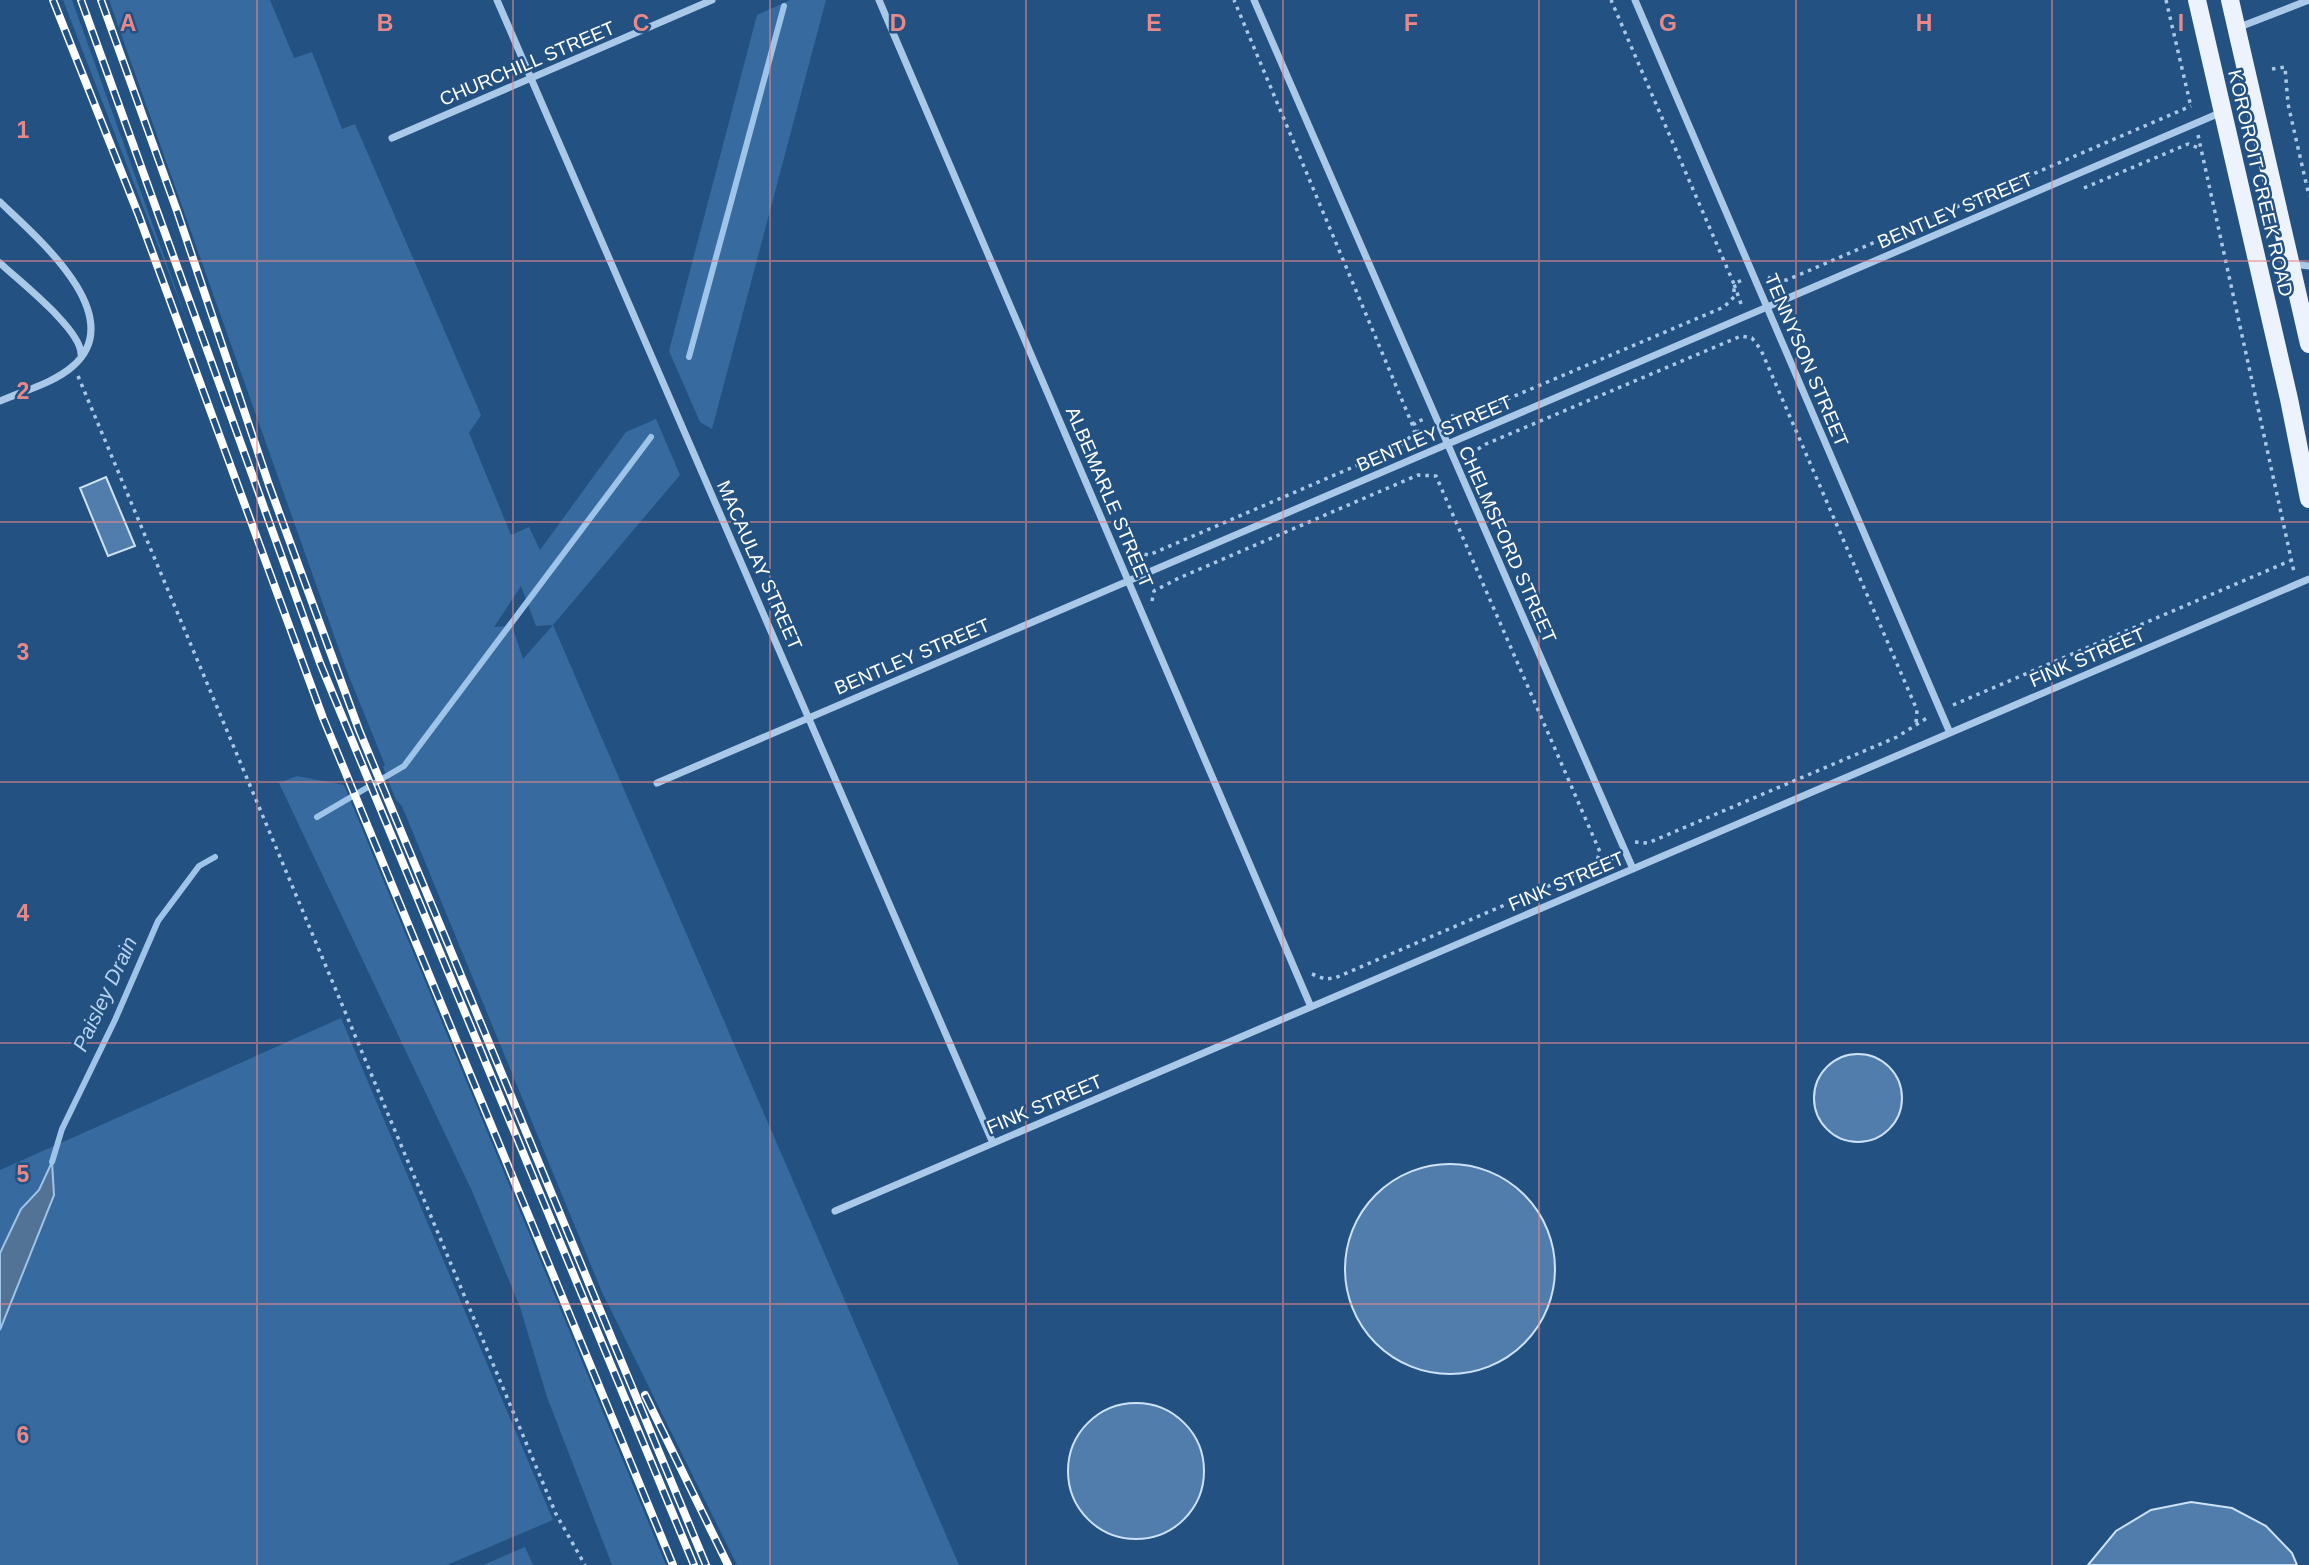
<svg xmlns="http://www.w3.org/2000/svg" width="2309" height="1565" font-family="Helvetica,sans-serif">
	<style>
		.green { fill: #376b9f; fill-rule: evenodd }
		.water { fill: #537396; stroke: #9ec4e9; stroke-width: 2 }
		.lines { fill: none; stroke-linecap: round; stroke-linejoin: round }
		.stream { stroke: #9ec4e9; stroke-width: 6 }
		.building { fill: #507dac; stroke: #cde2f6; stroke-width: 2 }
		.path { stroke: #aac9e8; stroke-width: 3.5; stroke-dasharray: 3.5 5; stroke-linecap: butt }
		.minor { stroke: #aac9e8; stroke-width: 7 }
		.primary { stroke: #ecf3fd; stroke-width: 18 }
		.rail-casing { stroke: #fff; stroke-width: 8 }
		.rail { stroke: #235182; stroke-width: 5; stroke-dasharray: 16; stroke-linecap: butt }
		.grid { fill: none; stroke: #e88989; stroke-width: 2; stroke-opacity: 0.55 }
		.labels { text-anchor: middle; stroke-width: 5; stroke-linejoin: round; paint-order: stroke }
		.street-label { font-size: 19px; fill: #fff; stroke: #235182 }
		.water-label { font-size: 21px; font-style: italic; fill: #b5d2ef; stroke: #235182 }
		.grid-label { font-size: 23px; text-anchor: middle; font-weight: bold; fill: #e88989; stroke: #235182; stroke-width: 5; stroke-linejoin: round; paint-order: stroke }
	</style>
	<rect width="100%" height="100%" fill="#235182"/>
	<!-- green -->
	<path class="green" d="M 63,0 L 72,0 L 188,323 Z
		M 109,0 L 270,0 L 294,58 L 312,52 L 342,129 L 355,124 L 481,415 L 469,433 L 511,535 L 529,527 L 540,550 L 626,432 L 656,419 L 680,475 L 553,625 L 959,1565 L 737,1565 L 602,1292 L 402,806 L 396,800 L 383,767 L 385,765 L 346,669 ZM 521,586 L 536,626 L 553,625 L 523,659 L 512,626 L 494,627 Z
		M 790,0 L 826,0 L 712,429 L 700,422 L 669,351 L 757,15 Z
		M 297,776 L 344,785 L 666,1565 L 612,1565 L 547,1397 L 520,1307 L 472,1191 L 279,783 Z
		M 341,1018 L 553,1520 L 447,1565 L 0,1565 L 0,1170 Z
		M 525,1547 L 533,1565 L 483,1565 Z"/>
	<!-- water -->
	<path class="water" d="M 52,1162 L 54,1195 L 0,1330 L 0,1253 L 21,1209 L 39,1190 Z"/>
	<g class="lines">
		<!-- stream -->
		<path class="stream" d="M 689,357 L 784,6
			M 317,817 L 404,766 L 651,437
			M 52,1162 L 62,1129 L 115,1020 L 158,921 L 199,866 L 215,857"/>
	</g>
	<!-- building -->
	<path class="building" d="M 106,477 L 135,546 L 108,556 L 80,488 Z
		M1814 1098a44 44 0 1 1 88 0a44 44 0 1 1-88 0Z
		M1345 1269a105 105 0 1 1 210 0a105 105 0 1 1-210 0Z
		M1068 1471a68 68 0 1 1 136 0a68 68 0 1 1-136 0Z
		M 2191,1502 L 2232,1508 L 2266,1526 L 2292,1553 L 2297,1565 L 2088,1565 L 2116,1531 L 2151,1510 Z"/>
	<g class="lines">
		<!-- path -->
		<path class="path" d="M 2166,0 L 2191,107
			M 2272,69 L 2285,67 L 2288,104 L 2309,196
			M 2198,135 L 2294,572
			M 2084,188 L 2188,144 L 2199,148
			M 1768,277 L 1774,280 L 1787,280 L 2191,106
			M 1741,304 L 1734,284 L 1742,280
			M 78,376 L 556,1514 L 585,1565
			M 1451,416 L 1465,417 L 1724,307 L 1734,297 L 1734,284 L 1611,0
			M 1422,441 L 1414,423 L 1424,419
			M 1471,464 L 1475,451 L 1486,444 L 1741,336 L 1752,338 L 1761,350 L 1917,710 L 1916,723
			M 1129,548 L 1137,553 L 1149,555 L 1402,446 L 1415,431 L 1234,0
			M 1152,601 L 1154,591 L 1179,578 L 1418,475 L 1436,476 L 1600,852 L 1595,866
			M 1953,705 L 2292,560
			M 1635,842 L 1648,843 L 1897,737 L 1930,716
			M 1312,974 L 1325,979 L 1335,978 L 1614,858"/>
		<!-- minor -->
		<path class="minor" d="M 497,0 L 993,1143
			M 879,0 L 1311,1007
			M 1254,0 L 1633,869
			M 1635,0 L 1950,733
			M 2237,28 L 2309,0
			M 392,138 L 712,0
			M 0,202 C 33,234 131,315 73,366 C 54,383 23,391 0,401
			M 0,263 C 19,281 81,329 81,354
			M 2292,264 L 2309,266
			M 657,783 L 2222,112
			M 835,1211 L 2309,579"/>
		<!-- primary -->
		<path class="primary" d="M 2197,0 L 2289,399 L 2309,499
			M 2230,0 L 2309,344"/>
		<defs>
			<path id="rail" d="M 53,0 L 139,216 L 323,718 L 673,1565
				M 81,0 L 320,663 L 694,1565
				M 101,0 L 177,211 L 269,485 L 359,730 L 706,1565
				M 645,1395 L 728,1565"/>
		</defs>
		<!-- rail casing -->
		<use href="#rail" class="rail-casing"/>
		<!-- rail -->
		<use href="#rail" class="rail"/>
	</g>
	<!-- grid -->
	<path class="grid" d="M 257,0 L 257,1565M 513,0 L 513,1565M 770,0 L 770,1565M 1026,0 L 1026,1565M 1283,0 L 1283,1565M 1539,0 L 1539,1565M 1796,0 L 1796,1565M 2052,0 L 2052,1565M 0,261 L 2309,261M 0,522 L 2309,522M 0,782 L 2309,782M 0,1043 L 2309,1043M 0,1304 L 2309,1304"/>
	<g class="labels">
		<!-- street labels -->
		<g class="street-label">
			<text transform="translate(527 63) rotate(-23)" y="7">CHURCHILL STREET</text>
			<text transform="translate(2261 183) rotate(77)" y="7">KOROROIT CREEK ROAD</text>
			<text transform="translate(1955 210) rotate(-23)" y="7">BENTLEY STREET</text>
			<text transform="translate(1807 360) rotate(67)" y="7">TENNYSON STREET</text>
			<text transform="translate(1434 433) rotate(-23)" y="7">BENTLEY STREET</text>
			<text transform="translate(1110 497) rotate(67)" y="7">ALBEMARLE STREET</text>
			<text transform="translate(1508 544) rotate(66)" y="7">CHELMSFORD STREET</text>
			<text transform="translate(760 565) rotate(66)" y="7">MACAULAY STREET</text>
			<text transform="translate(912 656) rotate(-23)" y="7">BENTLEY STREET</text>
			<text transform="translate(2087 657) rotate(-23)" y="7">FINK STREET</text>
			<text transform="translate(1566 881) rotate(-23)" y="7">FINK STREET</text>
			<text transform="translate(1044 1104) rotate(-23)" y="7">FINK STREET</text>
		</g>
		<!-- water labels -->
		<g class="water-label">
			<text transform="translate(105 994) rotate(-65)" y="7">Paisley Drain</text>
		</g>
	</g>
	<g class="grid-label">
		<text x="128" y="31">A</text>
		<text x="385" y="31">B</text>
		<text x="641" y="31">C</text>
		<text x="898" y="31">D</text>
		<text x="1154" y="31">E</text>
		<text x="1411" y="31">F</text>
		<text x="1668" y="31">G</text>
		<text x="1924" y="31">H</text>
		<text x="2181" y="31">I</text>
		<text x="23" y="138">1</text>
		<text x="23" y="399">2</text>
		<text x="23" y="660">3</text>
		<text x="23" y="921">4</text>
		<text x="23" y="1182">5</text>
		<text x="23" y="1443">6</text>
	</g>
</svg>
